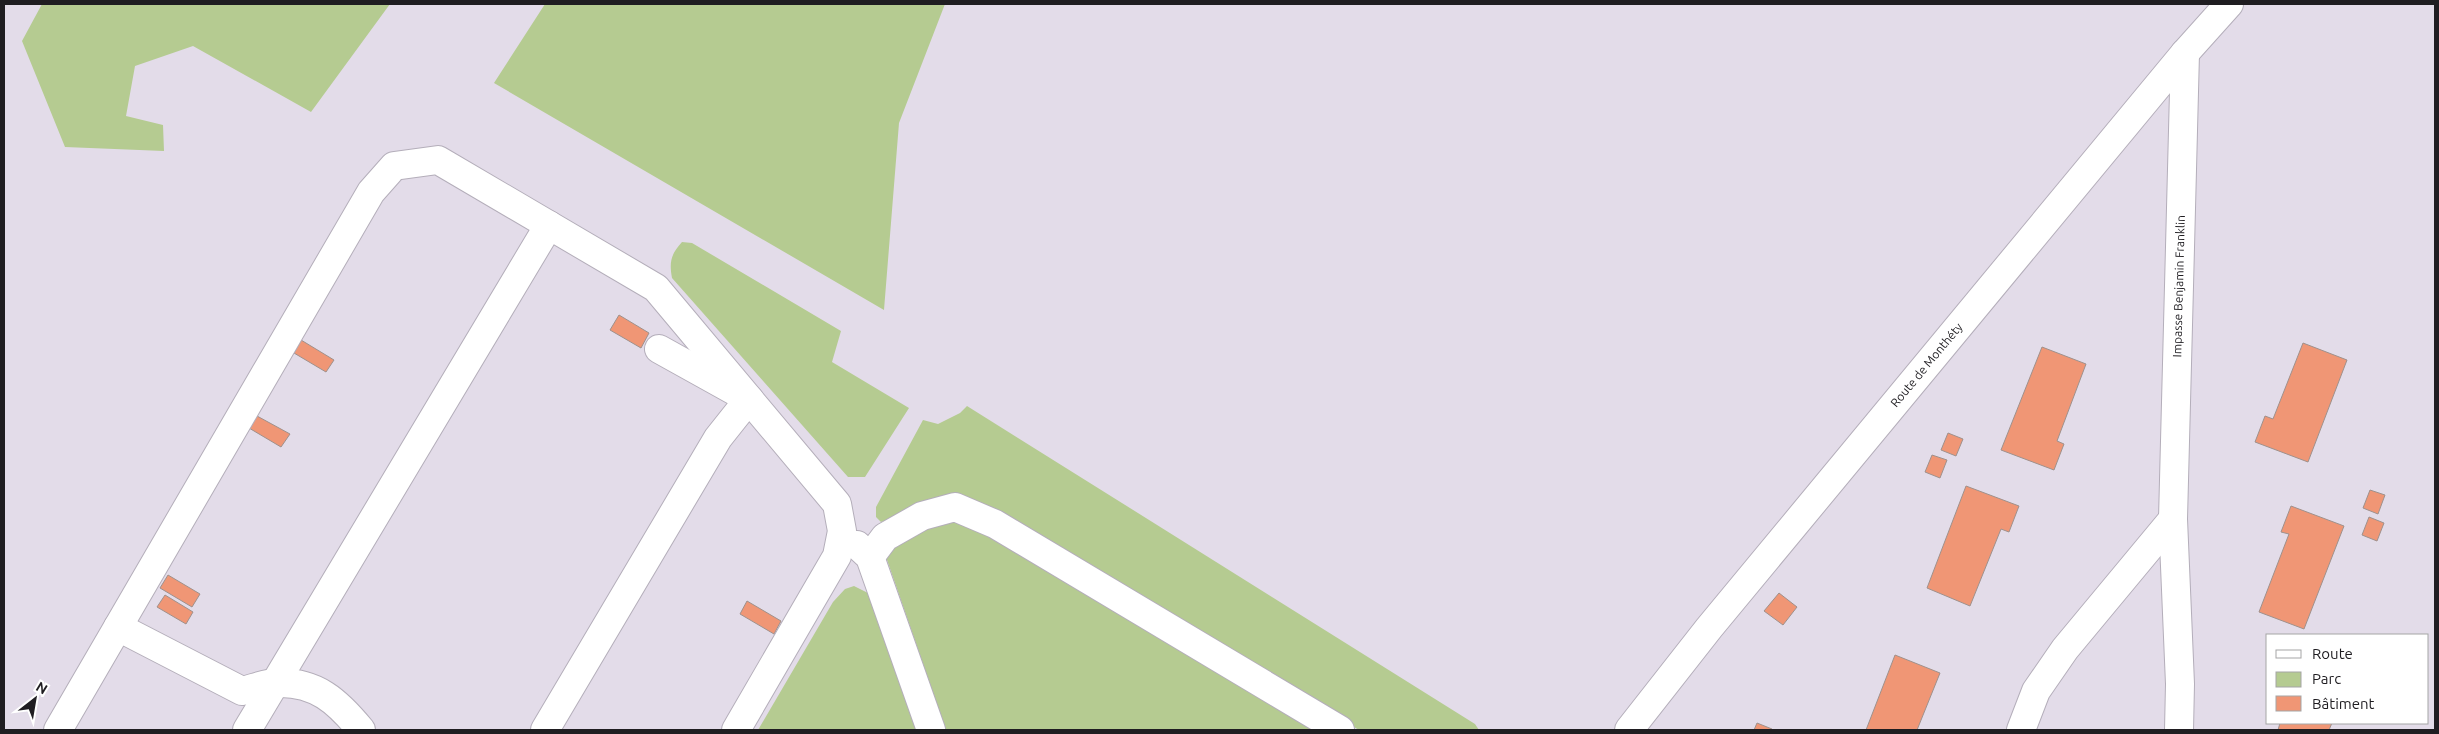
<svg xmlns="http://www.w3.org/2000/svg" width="2439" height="734" font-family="Ubuntu,sans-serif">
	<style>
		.green { fill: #b5cb91 }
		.building { fill: #f09675; stroke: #9f918c }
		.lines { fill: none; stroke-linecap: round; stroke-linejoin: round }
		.minor-casing { stroke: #b4aeba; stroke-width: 30 }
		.minor { stroke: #fff; stroke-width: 28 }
		.labels { text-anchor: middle; stroke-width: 4; stroke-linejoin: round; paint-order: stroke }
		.street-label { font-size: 12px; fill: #1f1d21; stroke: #fff }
	</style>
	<rect width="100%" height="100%" fill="#e3dce9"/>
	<!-- green -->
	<path class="green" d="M 42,4 L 390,4 L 311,112 L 193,46 L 135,66 L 126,116 L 163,125 L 164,151 L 65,147 L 22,41 Z
		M 545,4 L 945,4 L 899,123 L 884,310 L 494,83 Z
		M 682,242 L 692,243 L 841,331 L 832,362 L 909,408 L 865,477 L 848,477 L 672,278 C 669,262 671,254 682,242 Z
		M 967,406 L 1475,724 L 1479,730 L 1359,730 L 966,496 L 952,496 L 881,522 L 876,517 L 876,507 L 923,420 L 938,424 L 960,413 Z
		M 958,521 L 977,525 L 1325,730 L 946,730 L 886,557 C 906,531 927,528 958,521 Z
		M 854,586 L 868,593 L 879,606 L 922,730 L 758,730 L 833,602 L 845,589 Z"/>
	<!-- building -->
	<path class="building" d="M 619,315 L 649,333 L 641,348 L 610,330 Z
		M 301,340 L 334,360 L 326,372 L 294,353 Z
		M 2303,343 L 2347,360 L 2308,462 L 2255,442 L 2265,416 L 2273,419 Z
		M 2042,347 L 2086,364 L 2057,441 L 2064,444 L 2054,470 L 2001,450 Z
		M 257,416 L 290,434 L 281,447 L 249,428 Z
		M 1948,433 L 1963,439 L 1956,456 L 1941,450 Z
		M 1932,455 L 1947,460 L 1940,478 L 1925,472 Z
		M 1966,486 L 2019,506 L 2009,532 L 2001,529 L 1970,606 L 1927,588 Z
		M 2370,490 L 2385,495 L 2378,514 L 2363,508 Z
		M 2291,506 L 2344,526 L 2304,629 L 2259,612 L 2289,534 L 2281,532 Z
		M 2369,517 L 2384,523 L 2377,541 L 2362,535 Z
		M 168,575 L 200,594 L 192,607 L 160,588 Z
		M 1779,593 L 1797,607 L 1783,625 L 1764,611 Z
		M 165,595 L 193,612 L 186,624 L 157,607 Z
		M 747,601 L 781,621 L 774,634 L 740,614 Z
		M 1895,655 L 1940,673 L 1917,730 L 1866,730 Z
		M 1757,723 L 1772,729 L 1771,730 L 1754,730 Z
		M 2280,723 L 2332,723 L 2329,730 L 2278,730 Z"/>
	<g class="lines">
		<defs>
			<g id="minor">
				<path d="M 857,545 L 870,557 L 931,730"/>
				<path d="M 870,557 L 885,537 L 922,516 L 955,507 L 995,524 L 1340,730"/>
				<path d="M 118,627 L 242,691 C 252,689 265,683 276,683 C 316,681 338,702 361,730"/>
				<path d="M 58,730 L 371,192 L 394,166 L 438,160 L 656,288 L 837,504 L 842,531 L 837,556 L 736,730"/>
				<path d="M 247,730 L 549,225"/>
				<path d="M 545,730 L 718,438 L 749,399 L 659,349"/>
				<path id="s1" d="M 1629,730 L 1709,628 L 2185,53 L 2229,4"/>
				<path d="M 2021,730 L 2036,691 L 2065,649 L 2173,519"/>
				<path id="s2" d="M 2179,730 L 2180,684 L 2173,519 L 2185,53"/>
			</g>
		</defs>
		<!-- minor casing -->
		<use href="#minor" class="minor-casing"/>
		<!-- minor -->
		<use href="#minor" class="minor"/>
	</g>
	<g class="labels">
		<!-- street labels -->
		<g class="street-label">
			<text dy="4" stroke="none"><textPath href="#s2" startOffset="444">Impasse Benjamin Franklin</textPath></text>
			<text dy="4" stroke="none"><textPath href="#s1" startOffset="471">Route de Monthéty</textPath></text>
		</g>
	</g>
	<!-- border -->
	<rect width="2439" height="734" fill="none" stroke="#1f1d21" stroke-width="10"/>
	<!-- legend -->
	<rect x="2266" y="634" width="162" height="90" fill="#ffffff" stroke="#a5a5a6"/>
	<rect x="2276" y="650" width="25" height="8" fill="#ffffff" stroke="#a5a5a6"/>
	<text x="2312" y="659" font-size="15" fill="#1f1d21">Route</text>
	<rect x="2276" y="672" width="25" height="15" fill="#b5cb91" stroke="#a5a5a6"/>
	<text x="2312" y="684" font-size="15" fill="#1f1d21">Parc</text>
	<rect x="2276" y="696" width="25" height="15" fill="#f09675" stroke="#a5a5a6"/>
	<text x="2312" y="709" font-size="15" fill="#1f1d21">Bâtiment</text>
	<!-- north arrow -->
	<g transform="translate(35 699) rotate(31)" stroke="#ffffff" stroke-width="4" paint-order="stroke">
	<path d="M0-4L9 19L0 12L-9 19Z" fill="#1f1d21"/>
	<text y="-8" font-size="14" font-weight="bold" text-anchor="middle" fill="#1f1d21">N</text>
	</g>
</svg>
